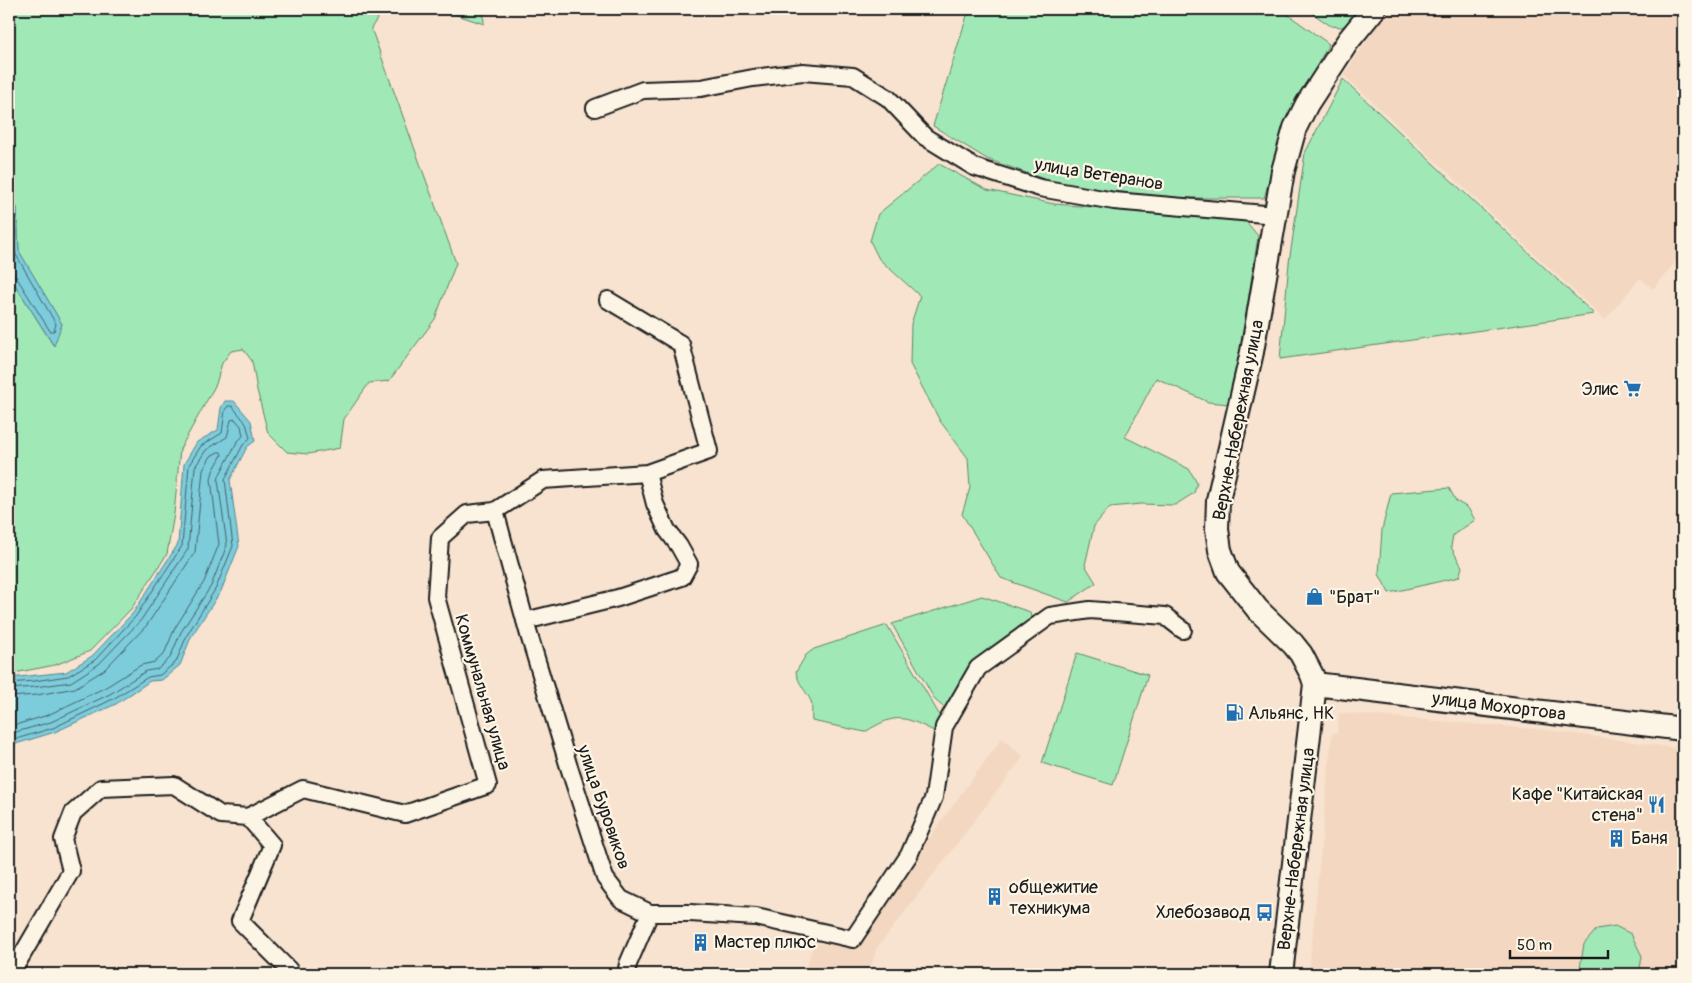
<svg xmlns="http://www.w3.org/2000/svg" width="1692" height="983" font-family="Pangolin,sans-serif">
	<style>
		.built { fill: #f3d7c0 }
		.green { fill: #a0e9b7; stroke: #5e826a }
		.water { fill: #7dccdb; stroke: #56868f }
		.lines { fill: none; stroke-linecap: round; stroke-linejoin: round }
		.shore { stroke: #436268; stroke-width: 1 }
		.street-casing { stroke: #1c1c1c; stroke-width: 20 }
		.secondary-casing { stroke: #1c1c1c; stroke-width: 26 }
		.street { stroke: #fcf5e5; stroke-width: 16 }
		.secondary { stroke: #fcf5e5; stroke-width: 22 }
		.labels { text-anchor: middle; stroke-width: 4.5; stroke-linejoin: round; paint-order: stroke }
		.street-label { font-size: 18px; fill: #1c1c1c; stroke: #fcf5e5 }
		.poi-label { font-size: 18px; fill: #1c1c1c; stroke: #fcf5e5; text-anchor: start }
	</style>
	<rect width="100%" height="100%" fill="#f7e3cf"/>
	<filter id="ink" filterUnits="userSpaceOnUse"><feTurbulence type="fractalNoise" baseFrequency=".02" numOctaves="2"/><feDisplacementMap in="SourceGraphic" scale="10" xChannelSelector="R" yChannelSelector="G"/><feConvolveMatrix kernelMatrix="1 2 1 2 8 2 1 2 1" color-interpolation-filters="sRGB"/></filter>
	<g filter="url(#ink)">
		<!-- built -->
		<path class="built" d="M 1388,9 L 1683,9 L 1683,253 L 1653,289 L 1640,278 L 1605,320 L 1344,75 Z
			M 1339,713 L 1546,730 L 1683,749 L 1683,974 L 1309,974 L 1332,733 L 1337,733 Z
			M 1002,738 L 1023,757 L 877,948 L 868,974 L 804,974 L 814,943 L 850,947 Z"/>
		<!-- green -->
		<path class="green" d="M 9,9 L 384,9 L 371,28 L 456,263 L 435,319 L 389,381 L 369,383 L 344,419 L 340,448 L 308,454 L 287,452 L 268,433 L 257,390 L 252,361 L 243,349 L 231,351 L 222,363 L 216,384 L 180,449 L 174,514 L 167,554 L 131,609 L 90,651 L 55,665 L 9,674 L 9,275 L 53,345 L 62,324 L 19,251 L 17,208 L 9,193 Z
			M 439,9 L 483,9 L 484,24 Z
			M 969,9 L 1280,9 L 1329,44 L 1286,120 L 1264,198 L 1169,198 L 1058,184 L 987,159 L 933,126 Z
			M 1306,9 L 1361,9 L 1353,19 L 1342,27 L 1331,26 Z
			M 1343,79 L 1594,314 L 1280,359 L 1289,263 L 1305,153 Z
			M 939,164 L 987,190 L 1054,204 L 1244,219 L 1258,236 L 1242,342 L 1230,404 L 1208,402 L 1156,378 L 1125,437 L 1189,469 L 1197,483 L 1194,493 L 1175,505 L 1141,504 L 1110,507 L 1094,526 L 1085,565 L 1096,583 L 1068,602 L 1001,578 L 962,514 L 970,488 L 968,458 L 940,421 L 910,364 L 911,324 L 920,296 L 879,259 L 870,241 L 878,214 Z
			M 1449,488 L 1456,501 L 1468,508 L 1475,520 L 1453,535 L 1451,547 L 1462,567 L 1459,577 L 1389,593 L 1379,574 L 1382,530 L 1391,493 Z
			M 982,596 L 1030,612 L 1032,622 L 947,710 L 935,700 L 892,624 Z
			M 887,625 L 940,716 L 941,723 L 938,733 C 905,717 898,711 865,732 L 812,721 C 811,714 813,707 811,701 C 806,691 798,683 796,672 L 806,655 L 814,649 Z
			M 1077,653 L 1148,675 L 1113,785 L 1042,763 Z
			M 1615,926 L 1631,934 L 1642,956 L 1639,974 L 1579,974 L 1584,944 L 1597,929 Z"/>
		<!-- water -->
		<path class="water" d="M 9,193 L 17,208 L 19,251 L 62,324 L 54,346 L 9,275 Z
			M 225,401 L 234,401 L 251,421 L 255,441 L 247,447 L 230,480 L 239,546 L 221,591 L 191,637 L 180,665 L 162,680 L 150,681 L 116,704 L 55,732 L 9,746 L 9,678 L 66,672 L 92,656 L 133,613 L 178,544 L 184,464 L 197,442 L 218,430 L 221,408 Z"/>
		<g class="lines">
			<!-- shore -->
			<path class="shore" d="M 9,203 L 12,210 L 15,253 L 56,324 L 54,331 L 50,331 L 15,275 L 9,273
				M 9,683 L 34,681 L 68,676 L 95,660 L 136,616 L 182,546 L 189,465 L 201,446 L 222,433 L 225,410 L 228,406 L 232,406 L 246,423 L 250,438 L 243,445 L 225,479 L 233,546 L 216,588 L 187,635 L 176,662 L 160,675 L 148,677 L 113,699 L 53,728 L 9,741
				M 9,689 L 35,687 L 71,682 L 99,664 L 141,620 L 188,549 L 195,467 L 206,450 L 227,437 L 231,420 L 235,419 L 241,426 L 243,436 L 237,442 L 220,474 L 218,480 L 227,545 L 211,586 L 181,632 L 170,658 L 158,669 L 146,671 L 110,694 L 51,722 L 9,734
				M 9,697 L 37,695 L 75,688 L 104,670 L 147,625 L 195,552 L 203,470 L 211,456 L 218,452 L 221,452 L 222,455 L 213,471 L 211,479 L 219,544 L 204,582 L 175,628 L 164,654 L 155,662 L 141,665 L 106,687 L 48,715 L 9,727"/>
			<defs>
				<path id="street" d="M 595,108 L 643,90 L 701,88 L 753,78 L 803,72 L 853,76 L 888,98 L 925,137 L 974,167 L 1040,188 L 1114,201 L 1276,215
					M 608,300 L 681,344 L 709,451 L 647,473 L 543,480 L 495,511 L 529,635 L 568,764 L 605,878 L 621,899 L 650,913 L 690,913 L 756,917 L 853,939 L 909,855 L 934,797 L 944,727 L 978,668 L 1050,616 L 1090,610 L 1165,616 L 1183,630
					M 525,621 L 618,598 L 682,577 L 689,564 L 679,546 L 667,530 L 655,504 L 647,473
					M 11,974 L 71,871 L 63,839 L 73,813 L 101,788 L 174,785 L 221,815 L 248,817
					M 287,974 L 289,970 L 240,921 L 272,845 L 248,817 L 303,789 L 405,814 L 488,785 L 436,597 L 440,538 L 467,514 L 495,511
					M 626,974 L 628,964 L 650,913"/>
				<path id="secondary" d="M 1315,684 L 1683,729
					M 1281,974 L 1315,684 L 1312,675 L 1301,654 L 1293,644 L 1258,610 L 1228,572 L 1220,550 L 1217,529 L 1218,500 L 1252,352 L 1283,171 L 1295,128 L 1307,104 L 1348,41 L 1374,9"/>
			</defs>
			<!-- street casing -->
			<use href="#street" class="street-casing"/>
			<!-- secondary casing -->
			<use href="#secondary" class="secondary-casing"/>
			<!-- street -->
			<use href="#street" class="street"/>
			<!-- secondary -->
			<use href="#secondary" class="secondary"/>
		</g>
	</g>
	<!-- icons -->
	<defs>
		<symbol id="supermarket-bare" viewBox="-9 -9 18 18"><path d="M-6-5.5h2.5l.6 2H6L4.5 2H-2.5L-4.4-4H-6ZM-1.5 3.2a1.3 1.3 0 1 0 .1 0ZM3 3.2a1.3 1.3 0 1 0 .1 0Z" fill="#1f6fb2" stroke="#fcf5e5" stroke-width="2.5" paint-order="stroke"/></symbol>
		<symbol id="shop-bare" viewBox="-9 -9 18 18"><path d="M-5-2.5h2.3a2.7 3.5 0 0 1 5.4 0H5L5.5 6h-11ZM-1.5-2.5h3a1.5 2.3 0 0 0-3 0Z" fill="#1f6fb2" stroke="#fcf5e5" stroke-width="2.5" paint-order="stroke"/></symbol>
		<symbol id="fuel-bare" viewBox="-9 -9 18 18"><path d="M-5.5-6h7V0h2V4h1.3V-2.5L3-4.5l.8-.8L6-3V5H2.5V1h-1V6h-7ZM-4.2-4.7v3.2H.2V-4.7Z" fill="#1f6fb2" stroke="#fcf5e5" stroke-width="2.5" paint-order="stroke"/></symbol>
		<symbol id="restaurant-bare" viewBox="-9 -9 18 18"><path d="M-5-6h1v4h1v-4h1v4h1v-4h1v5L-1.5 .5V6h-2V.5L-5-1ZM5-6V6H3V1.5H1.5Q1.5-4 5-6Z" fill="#1f6fb2" stroke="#fcf5e5" stroke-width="2.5" paint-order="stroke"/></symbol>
		<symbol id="building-bare" viewBox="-9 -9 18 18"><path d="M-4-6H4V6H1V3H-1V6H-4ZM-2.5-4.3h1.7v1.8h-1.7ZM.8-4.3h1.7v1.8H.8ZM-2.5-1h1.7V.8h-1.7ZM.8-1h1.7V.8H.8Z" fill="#1f6fb2" stroke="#fcf5e5" stroke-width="2.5" paint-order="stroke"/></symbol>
		<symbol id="bus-bare" viewBox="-9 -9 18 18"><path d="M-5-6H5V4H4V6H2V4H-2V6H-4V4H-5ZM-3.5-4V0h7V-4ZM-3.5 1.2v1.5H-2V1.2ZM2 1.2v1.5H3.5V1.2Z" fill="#1f6fb2" stroke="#fcf5e5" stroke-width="2.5" paint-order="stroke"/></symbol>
	</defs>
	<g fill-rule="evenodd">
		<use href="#supermarket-bare" x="1620" y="376" width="25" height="25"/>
		<use href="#shop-bare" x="1302" y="584" width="25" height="25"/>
		<use href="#fuel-bare" x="1222" y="700" width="25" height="25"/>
		<use href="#restaurant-bare" x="1644" y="792" width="25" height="25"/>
		<use href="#building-bare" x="1604" y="826" width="25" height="25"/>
		<use href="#building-bare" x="982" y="884" width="25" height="25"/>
		<use href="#bus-bare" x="1252" y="900" width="25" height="25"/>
		<use href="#building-bare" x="688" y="930" width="25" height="25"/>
	</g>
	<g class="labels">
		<!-- street labels -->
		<g class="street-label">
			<text transform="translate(1099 174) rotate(9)" y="6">улица Ветеранов</text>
			<text transform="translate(1238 420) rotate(-79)" y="6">Верхне-Набережная улица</text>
			<text transform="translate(483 692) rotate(74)" y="6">Коммунальная улица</text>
			<text transform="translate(1499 706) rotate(7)" y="6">улица Мохортова</text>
			<text transform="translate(604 807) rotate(71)" y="6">улица Буровиков</text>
			<text transform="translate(1296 849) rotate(-83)" y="6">Верхне-Набережная улица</text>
		</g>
		<!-- poi labels -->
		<g class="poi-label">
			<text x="1619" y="395" text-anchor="end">Элис</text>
			<text x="1329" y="603">"Брат"</text>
			<text x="1248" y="719">Альянс, НК</text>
			<text x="1643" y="800" text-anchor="end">Кафе "Китайская<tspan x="1643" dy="21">стена"</tspan></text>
			<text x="1631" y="844">Баня</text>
			<text x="1009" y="893">общежитие<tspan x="1009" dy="21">техникума</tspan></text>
			<text x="1250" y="918" text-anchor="end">Хлебозавод</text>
			<text x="714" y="948">Мастер плюс</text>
		</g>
	</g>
	<!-- margin -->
	<rect width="1692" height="983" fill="none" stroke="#fcf5e5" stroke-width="30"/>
	<rect x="15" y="15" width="1662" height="953" fill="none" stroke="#1c1c1c" stroke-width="2" filter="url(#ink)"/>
	<!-- scale -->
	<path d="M1510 950v8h98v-8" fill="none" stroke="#1c1c1c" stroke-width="2.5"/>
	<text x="1517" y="950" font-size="15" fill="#1c1c1c" stroke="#fcf5e5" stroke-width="4" paint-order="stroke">50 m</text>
</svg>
